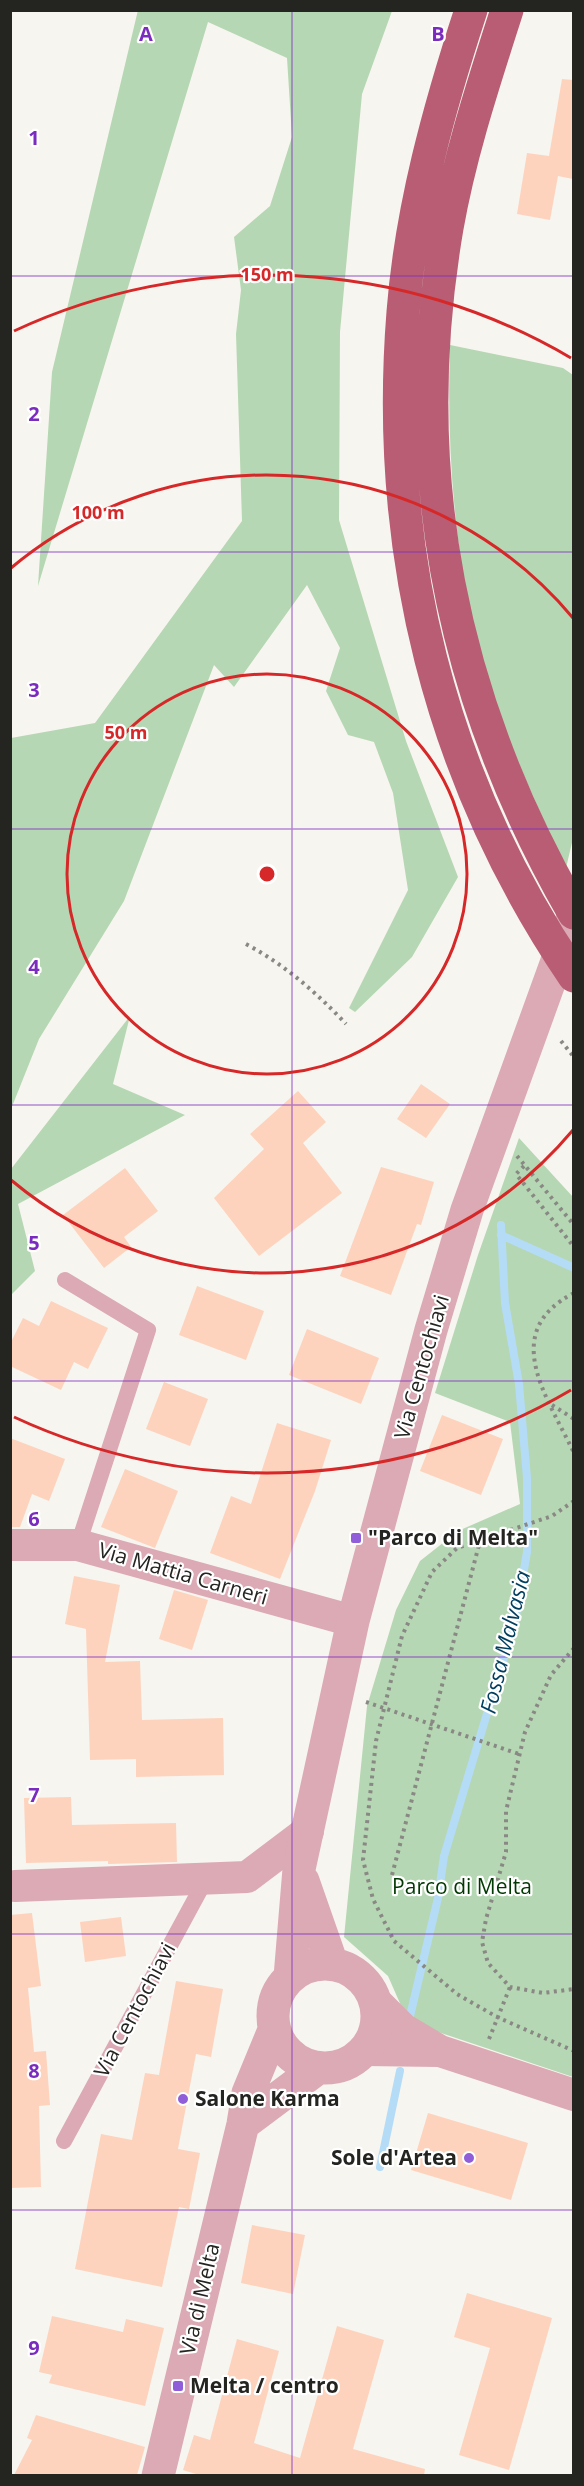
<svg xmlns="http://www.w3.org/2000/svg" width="584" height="2486" font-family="'Open Sans',sans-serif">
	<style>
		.green { fill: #b6d7b3 }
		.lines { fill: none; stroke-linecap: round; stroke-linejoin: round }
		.stream { stroke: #b5dcf7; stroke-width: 8 }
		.building { fill: #fdd3be }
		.path { stroke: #898884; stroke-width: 4; stroke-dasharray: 3 4.5; stroke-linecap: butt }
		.service { stroke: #dbaab4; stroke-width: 16 }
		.minor { stroke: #dbaab4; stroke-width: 32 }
		.tertiary { stroke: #dbaab4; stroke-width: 33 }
		.trunk { stroke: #b85d74; stroke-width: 33 }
		.grid { fill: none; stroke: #7b2cbf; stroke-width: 1.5; stroke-opacity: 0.55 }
		.ring { fill: none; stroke: #d62828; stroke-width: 3 }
		.poi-dot { fill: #905ed8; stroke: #fff; stroke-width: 2 }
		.labels { text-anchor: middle; stroke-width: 4.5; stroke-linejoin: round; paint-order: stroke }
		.street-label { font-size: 21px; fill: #242421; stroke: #fff }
		.poi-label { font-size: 21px; font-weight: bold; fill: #242421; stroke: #fff; text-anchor: start }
		.park-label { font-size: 21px; fill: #013902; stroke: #fff }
		.water-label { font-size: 22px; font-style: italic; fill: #003e5e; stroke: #fff }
		.grid-label { font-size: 20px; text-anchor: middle; font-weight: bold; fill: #7b2cbf; stroke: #fff; stroke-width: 4.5; stroke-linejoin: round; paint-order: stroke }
		.centre { fill: #d62828; stroke: #fff; stroke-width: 3 }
		.ring-label { font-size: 18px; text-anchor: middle; font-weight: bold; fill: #d62828; stroke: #fff; stroke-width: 4.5; stroke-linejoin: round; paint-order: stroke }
	</style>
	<rect width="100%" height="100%" fill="#f7f5ef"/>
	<!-- green -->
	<path class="green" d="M 138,10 L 392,11 L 362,94 L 340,332 L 339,520 L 406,741 L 458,877 L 412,957 L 355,1012 L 349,1008 L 408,890 L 393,793 L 374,742 L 348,735 L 326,691 L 340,648 L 307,585 L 234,687 L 214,665 L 124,901 L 39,1039 L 11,1109 L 11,738 L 95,723 L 242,521 L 236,334 L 241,290 L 234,237 L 270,206 L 292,137 L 287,58 L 208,22 L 38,586 L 52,372 Z
		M 450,345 L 563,368 L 573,375 L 574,834 L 566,868 C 528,787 484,692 468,604 C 452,517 447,432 450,345 Z
		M 130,1016 L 113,1084 L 185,1115 L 18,1204 L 35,1271 L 11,1295 L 11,1169 Z
		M 519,1138 L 573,1197 L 573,2077 L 426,2028 L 406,2017 L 388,1976 L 344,1937 L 367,1706 L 396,1610 L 420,1561 L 458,1531 L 520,1504 L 510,1422 L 435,1393 L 478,1255 Z"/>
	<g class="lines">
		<!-- stream -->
		<path class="stream" d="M 501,1235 L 572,1267
			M 410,2016 L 438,1898 L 444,1856 L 515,1621 L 527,1552 L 527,1478 L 519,1384 L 505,1303 L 501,1225
			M 380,2167 L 400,2071"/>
	</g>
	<!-- building -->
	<path class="building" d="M 562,79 L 573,80 L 573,179 L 558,176 L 550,220 L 517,214 L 527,153 L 549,156 Z
		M 421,1084 L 450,1104 L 426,1138 L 397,1119 Z
		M 298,1091 L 326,1122 L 303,1143 L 342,1193 L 259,1256 L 214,1198 L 264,1149 L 250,1134 Z
		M 381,1167 L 434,1182 L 421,1225 L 417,1224 L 391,1295 L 340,1276 Z
		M 125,1168 L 158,1211 L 124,1237 L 131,1247 L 104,1268 L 63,1215 Z
		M 197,1286 L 264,1311 L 246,1360 L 179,1335 Z
		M 51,1301 L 108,1328 L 88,1369 L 74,1362 L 61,1390 L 10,1366 L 10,1344 L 23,1318 L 39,1326 Z
		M 307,1329 L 379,1358 L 361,1404 L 289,1375 Z
		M 164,1382 L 208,1399 L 190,1446 L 146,1429 Z
		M 442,1415 L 503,1439 L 481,1495 L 420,1471 Z
		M 277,1423 L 331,1440 L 315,1491 L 280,1579 L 210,1553 L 231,1496 L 251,1504 Z
		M 10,1438 L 65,1459 L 49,1501 L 32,1494 L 20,1527 L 10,1527 Z
		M 125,1469 L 178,1491 L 155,1548 L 101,1527 Z
		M 74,1576 L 120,1585 L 105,1662 L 140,1661 L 142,1720 L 223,1718 L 224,1775 L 136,1777 L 136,1759 L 90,1760 L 86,1629 L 65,1624 Z
		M 174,1590 L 208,1600 L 192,1650 L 159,1639 Z
		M 71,1797 L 72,1825 L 176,1823 L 177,1862 L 108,1864 L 108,1861 L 26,1863 L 24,1798 Z
		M 32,1913 L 41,1986 L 28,1988 L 34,2052 L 46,2051 L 50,2105 L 39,2106 L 41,2187 L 10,2188 L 10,1915 Z
		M 121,1917 L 126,1956 L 85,1962 L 80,1922 Z
		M 176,1981 L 223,1989 L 211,2057 L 196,2054 L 178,2149 L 200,2153 L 189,2209 L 179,2207 L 162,2287 L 75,2269 L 101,2134 L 132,2140 L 145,2073 L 159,2075 Z
		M 428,2113 L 528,2143 L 511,2200 L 411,2170 Z
		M 252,2225 L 305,2235 L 293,2294 L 241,2283 Z
		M 467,2293 L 552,2318 L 509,2470 L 459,2455 L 490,2348 L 454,2337 Z
		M 52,2316 L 123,2332 L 126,2319 L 164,2328 L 145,2406 L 49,2383 L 52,2375 L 39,2372 Z
		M 337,2326 L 384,2340 L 353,2449 L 425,2469 L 424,2475 L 199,2475 L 183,2470 L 194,2435 L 210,2440 L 237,2339 L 279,2351 L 254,2443 L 300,2458 Z
		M 36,2415 L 145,2447 L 137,2475 L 14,2475 L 32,2440 L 27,2438 Z"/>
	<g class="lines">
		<!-- path -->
		<path class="path" d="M 246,944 C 285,965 316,992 346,1024
			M 561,1041 L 574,1057
			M 517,1156 L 574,1225
			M 524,1166 L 516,1174 L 574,1247
			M 574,1293 C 498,1332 548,1398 574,1453
			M 552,1405 L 574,1419
			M 574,1501 L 552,1516 L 457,1548 L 432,1572 L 402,1636 L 376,1741 L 363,1860 L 373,1899 L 394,1941 L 457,1994 L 497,2017 L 574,2051
			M 574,1648 L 551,1675 L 525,1732 L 506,1811 L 506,1852 L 486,1919 L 482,1942 L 488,1963 L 510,1987 L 543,1993 L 574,1989
			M 366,1702 L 519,1754
			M 392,1875 L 480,1541
			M 489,2039 L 510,1987"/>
		<!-- service -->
		<path class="service" d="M 65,1280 L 148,1330 L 78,1545
			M 64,2141 L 206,1879"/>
		<!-- minor -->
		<path class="minor" d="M 10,1545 L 78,1545 L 353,1621
			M 15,1886 L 247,1877 L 308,1831
			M 375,2001 L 403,2029 L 440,2051 L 574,2095
			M 365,2050 L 439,2051"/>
		<!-- tertiary -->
		<path class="tertiary" d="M 303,1881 L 332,1964
			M273 2016a52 52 0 1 1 104 0a52 52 0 1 1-104 0Z
			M 290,1977 L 299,1869 L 353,1621 L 431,1330 L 467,1210 L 574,914
			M 243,2124 L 318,2068
			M 158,2476 L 243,2124 L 248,2093 L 274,2030"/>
		<!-- trunk -->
		<path class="trunk" d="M 471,10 C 439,108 411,209 403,312 C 384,550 439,777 574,976
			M 507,10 C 484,82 460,154 447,228 C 405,473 451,699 574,913"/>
	</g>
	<!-- grid -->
	<path class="grid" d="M 292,10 L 292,2476M 10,276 L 574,276M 10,552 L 574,552M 10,829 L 574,829M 10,1105 L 574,1105M 10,1381 L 574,1381M 10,1657 L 574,1657M 10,1934 L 574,1934M 10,2210 L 574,2210"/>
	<!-- distance rings -->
	<g class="ring">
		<circle cx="267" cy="874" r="200"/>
		<path d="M573 1130A399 399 0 0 1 11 1180M11 568A399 399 0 0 1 573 618"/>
		<path d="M571 1390A599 599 0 0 1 14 1417M14 331A599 599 0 0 1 571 358"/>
	</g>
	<!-- markers -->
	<g class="poi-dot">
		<rect x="350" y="1532" width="12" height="12" rx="3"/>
		<circle cx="183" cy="2099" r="6"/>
		<circle cx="469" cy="2158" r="6"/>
		<rect x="172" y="2380" width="12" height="12" rx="3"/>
	</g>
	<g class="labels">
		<!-- street labels -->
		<g class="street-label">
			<text transform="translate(422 1367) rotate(-74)" y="7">Via Centochiavi</text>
			<text transform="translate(183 1574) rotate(16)" y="7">Via Mattia Carneri</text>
			<text transform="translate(135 2010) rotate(-62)" y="7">Via Centochiavi</text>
			<text transform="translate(200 2299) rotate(-77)" y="7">Via di Melta</text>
		</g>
		<!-- poi labels -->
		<g class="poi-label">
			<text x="368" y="1545">"Parco di Melta"</text>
			<text x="195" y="2106">Salone Karma</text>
			<text x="457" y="2165" text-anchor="end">Sole d'Artea</text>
			<text x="190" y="2393">Melta / centro</text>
		</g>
		<!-- park labels -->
		<g class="park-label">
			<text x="462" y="1894">Parco di Melta</text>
		</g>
		<!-- water labels -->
		<g class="water-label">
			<text transform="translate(505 1642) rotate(-76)" y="8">Fossa Malvasia</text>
		</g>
	</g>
	<g class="grid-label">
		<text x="146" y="41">A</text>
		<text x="438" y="41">B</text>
		<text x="34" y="145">1</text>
		<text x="34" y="421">2</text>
		<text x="34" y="697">3</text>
		<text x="34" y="974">4</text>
		<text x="34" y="1250">5</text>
		<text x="34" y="1526">6</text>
		<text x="34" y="1802">7</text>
		<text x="34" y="2078">8</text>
		<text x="34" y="2355">9</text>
	</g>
	<circle cx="267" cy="874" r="9" class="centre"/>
	<g class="ring-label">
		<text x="267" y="281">150 m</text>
		<text x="98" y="519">100 m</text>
		<text x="126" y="739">50 m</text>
	</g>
	<!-- border -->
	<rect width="584" height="2486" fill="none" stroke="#242421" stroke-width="24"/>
</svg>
